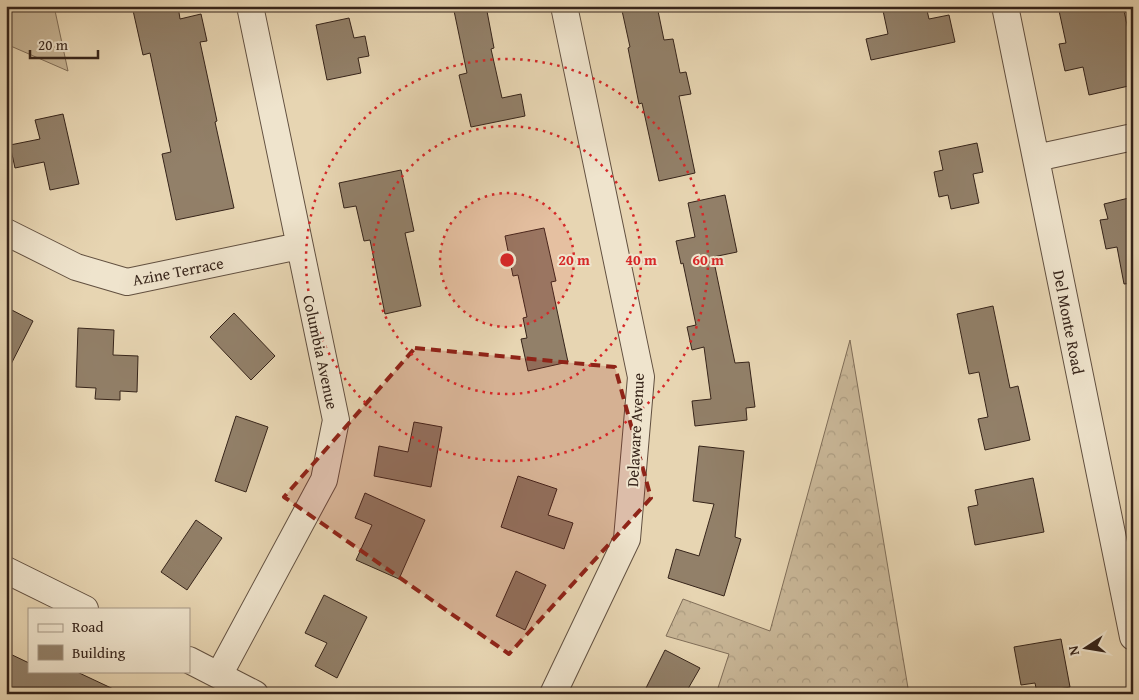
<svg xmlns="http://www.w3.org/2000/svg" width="1139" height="700" font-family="'Gentium Book Plus',serif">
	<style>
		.grass { fill: #c9b798; stroke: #806e59 }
		.forest { fill: url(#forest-crowns); stroke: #806e59 }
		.building { fill: #928069; stroke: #36241a }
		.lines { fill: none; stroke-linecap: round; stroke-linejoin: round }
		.street-casing { stroke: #625040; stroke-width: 28 }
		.street { stroke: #efe4cd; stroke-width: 26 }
		.marked { fill: #8f2418; fill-opacity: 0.2; stroke: #8f2418; stroke-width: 4; stroke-dasharray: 10 6; stroke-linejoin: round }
		.ring { fill: none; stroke: #d62828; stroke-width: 2.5; stroke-dasharray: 2.5 5 }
		.labels { text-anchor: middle; stroke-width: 4; stroke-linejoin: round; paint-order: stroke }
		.street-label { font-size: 16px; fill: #36241a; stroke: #efe4cd }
		.centre { fill: #d62828; stroke: #efe4cd; stroke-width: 2.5 }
		.ring-label { font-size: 15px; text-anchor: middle; font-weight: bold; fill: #d62828; stroke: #efe4cd; stroke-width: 4; stroke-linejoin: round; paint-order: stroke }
	</style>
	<defs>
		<pattern id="forest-crowns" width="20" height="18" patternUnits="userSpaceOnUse" patternTransform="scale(1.25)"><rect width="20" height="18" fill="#c9b798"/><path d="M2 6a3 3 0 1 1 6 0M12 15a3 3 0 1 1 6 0" fill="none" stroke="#ad9d82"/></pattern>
	</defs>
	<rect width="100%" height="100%" fill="#e7d5b2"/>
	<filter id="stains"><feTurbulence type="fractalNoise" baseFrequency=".004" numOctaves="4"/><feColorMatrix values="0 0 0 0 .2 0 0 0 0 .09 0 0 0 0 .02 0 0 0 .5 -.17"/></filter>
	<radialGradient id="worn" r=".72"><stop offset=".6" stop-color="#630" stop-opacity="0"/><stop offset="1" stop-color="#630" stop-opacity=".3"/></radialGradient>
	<!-- grass -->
	<path class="grass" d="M 6,6 L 54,6 L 68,71 L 6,44 Z"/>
	<!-- forest -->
	<path class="forest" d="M 850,340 L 909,694 L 716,694 L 729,654 L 666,636 L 683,599 L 770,631 Z"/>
	<!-- building -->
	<path class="building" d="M 132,6 L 178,6 L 180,19 L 201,14 L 207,41 L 200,42 L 217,121 L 215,122 L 234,208 L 176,220 L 162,154 L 171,152 L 150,53 L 143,55 Z
		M 453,6 L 486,6 L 494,48 L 491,49 L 502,98 L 521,94 L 525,116 L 471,127 L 459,75 L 467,73 Z
		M 621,6 L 657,6 L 664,40 L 673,39 L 680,73 L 686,72 L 691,94 L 679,96 L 695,173 L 659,181 L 642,103 L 639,104 L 628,48 L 630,47 Z
		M 882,6 L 926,6 L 929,19 L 949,15 L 955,42 L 871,60 L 866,39 L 888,34 Z
		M 1058,6 L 1123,6 L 1133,53 L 1133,85 L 1089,95 L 1083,67 L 1065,71 L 1059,44 L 1066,43 Z
		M 349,18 L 354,38 L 365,36 L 369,56 L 358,58 L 361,73 L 327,80 L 316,25 Z
		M 63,114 L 79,184 L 50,190 L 44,162 L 15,168 L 10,145 L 40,139 L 35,120 Z
		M 977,143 L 983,172 L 973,174 L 979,203 L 951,209 L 948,195 L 939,197 L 934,172 L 943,170 L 939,151 Z
		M 401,170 L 414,231 L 405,233 L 421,306 L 385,314 L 370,240 L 364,241 L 356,206 L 344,208 L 339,183 Z
		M 725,195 L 737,252 L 713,257 L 735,363 L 749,362 L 755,407 L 746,408 L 747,420 L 695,426 L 692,401 L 711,399 L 704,347 L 692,350 L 687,327 L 696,325 L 683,263 L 681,264 L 676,241 L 695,237 L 688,203 Z
		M 1133,197 L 1133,283 L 1124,284 L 1117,247 L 1106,249 L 1100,220 L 1108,219 L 1104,204 Z
		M 544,228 L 556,281 L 551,282 L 568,362 L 528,371 L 521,339 L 527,338 L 523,318 L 527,317 L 518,275 L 513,276 L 505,236 Z
		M 993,306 L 1010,388 L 1018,386 L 1030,440 L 985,450 L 978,419 L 988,417 L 979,372 L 969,374 L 957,314 Z
		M 6,307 L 33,321 L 6,374 Z
		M 234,313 L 275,356 L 251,380 L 210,337 Z
		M 78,328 L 114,330 L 113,355 L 138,356 L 137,392 L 120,391 L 120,400 L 95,399 L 96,388 L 76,387 Z
		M 236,416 L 268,427 L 246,492 L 215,481 Z
		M 414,422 L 442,427 L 431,487 L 374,476 L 379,446 L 408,452 Z
		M 699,446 L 744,451 L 735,537 L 741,539 L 724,596 L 668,578 L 676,549 L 699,556 L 714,504 L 693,501 Z
		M 518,476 L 557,489 L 548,515 L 573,523 L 564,549 L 501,527 Z
		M 1033,478 L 1044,532 L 975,545 L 968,507 L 978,505 L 975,490 Z
		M 365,493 L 425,520 L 399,579 L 356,560 L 372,525 L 355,518 Z
		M 196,520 L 222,538 L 187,590 L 161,572 Z
		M 516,571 L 546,585 L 525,630 L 496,616 Z
		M 324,595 L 367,617 L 337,678 L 315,666 L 327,643 L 305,633 Z
		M 1061,639 L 1070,687 L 1037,693 L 1035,683 L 1021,685 L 1014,647 Z
		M 665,650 L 700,668 L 685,694 L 643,694 Z
		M 6,652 L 29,663 L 29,671 L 75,671 L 124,694 L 19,694 L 6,688 Z"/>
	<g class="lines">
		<defs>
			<path id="street" d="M 1005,6 L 1133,637
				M 1036,158 L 1133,137
				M 6,232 L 76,267 L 127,282 L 299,246
				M 6,570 L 85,609
				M 189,660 L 255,694
				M 219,675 L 324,480 L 336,420 L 250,6
				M 553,694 L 627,539 L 641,377 L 564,6"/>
		</defs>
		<!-- street casing -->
		<use href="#street" class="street-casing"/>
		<!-- street -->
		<use href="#street" class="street"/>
	</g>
	<!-- marked area -->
	<path class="marked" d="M 415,348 L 615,367 L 651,498 L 509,654 L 284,497 Z"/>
	<!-- distance rings -->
	<circle cx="507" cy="260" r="67" fill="#d62828" fill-opacity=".12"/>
	<g class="ring">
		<circle cx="507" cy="260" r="67"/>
		<circle cx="507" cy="260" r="134"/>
		<circle cx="507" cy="260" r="201"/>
	</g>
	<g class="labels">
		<!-- street labels -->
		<g class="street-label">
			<text transform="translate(178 271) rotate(-11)" y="6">Azine Terrace</text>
			<text transform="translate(1069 322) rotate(79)" y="6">Del Monte Road</text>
			<text transform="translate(321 352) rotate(78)" y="6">Columbia Avenue</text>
			<text transform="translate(635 430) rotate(-87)" y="6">Delaware Avenue</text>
		</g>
	</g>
	<circle cx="507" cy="260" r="8" class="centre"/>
	<g class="ring-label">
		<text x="574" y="265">20 m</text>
		<text x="641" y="265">40 m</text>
		<text x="708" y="265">60 m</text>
	</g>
	<!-- margin -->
	<rect width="1139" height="700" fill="none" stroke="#e7d5b2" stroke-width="25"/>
	<rect x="8" y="8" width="1124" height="685" fill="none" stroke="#36241a" stroke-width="2.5"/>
	<rect x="12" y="12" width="1114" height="675" fill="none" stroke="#36241a"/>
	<!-- legend -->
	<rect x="28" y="608" width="162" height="65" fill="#efe4cd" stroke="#a59785"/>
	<rect x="38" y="624" width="25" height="8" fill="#efe4cd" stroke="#a59785"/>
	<text x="72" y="632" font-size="15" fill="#36241a">Road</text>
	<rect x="38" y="645" width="25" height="15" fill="#928069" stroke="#a59785"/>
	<text x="72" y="658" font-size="15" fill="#36241a">Building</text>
	<!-- north arrow -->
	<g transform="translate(1086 648) rotate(258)" stroke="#efe4cd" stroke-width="4" paint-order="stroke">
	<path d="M0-4L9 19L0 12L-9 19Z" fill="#36241a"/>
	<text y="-8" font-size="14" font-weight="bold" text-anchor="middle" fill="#36241a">N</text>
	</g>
	<!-- scale -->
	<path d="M30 50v8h68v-8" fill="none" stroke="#36241a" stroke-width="2.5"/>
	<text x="38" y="50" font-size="15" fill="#36241a" stroke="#efe4cd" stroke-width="4" paint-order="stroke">20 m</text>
	<rect width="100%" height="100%" filter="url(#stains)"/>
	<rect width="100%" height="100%" fill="url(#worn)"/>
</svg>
